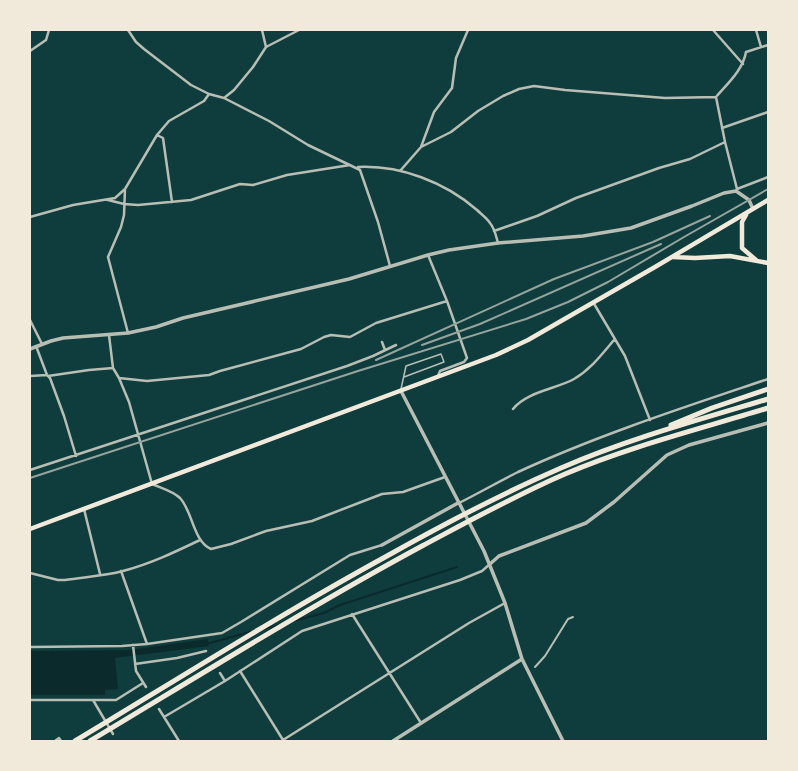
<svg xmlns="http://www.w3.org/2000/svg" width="798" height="771" font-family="'DM Sans',sans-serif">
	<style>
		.water { fill: #0a2a2b }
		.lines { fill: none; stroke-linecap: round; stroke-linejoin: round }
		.stream { stroke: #0a2a2b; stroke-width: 2 }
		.service { stroke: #b8beb3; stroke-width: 1.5 }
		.pedestrian { stroke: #b8beb3; stroke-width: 2 }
		.minor { stroke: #b8beb3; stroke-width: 2.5 }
		.tertiary { stroke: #b8beb3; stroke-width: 3.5 }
		.trunk { stroke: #f1e9da; stroke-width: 4.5 }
		.motorway { stroke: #f1e9da; stroke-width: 5 }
		.rail { stroke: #97a49c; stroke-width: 2 }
	</style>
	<rect width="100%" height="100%" fill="#0f3d3e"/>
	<!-- water -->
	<path class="water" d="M 208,639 L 209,646 L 115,658 L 118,689 L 105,690 L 105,695 L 30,695 L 30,651 L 129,650 Z"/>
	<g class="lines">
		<!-- stream -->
		<path class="stream" d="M 293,621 L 324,613 L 340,605 L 457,567
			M 264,629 L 279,625
			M 206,644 L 250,632"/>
		<!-- service -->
		<path class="service" d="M 401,389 L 406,366 L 441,354 L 444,362 L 404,377"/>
		<!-- pedestrian -->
		<path class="pedestrian" d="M 535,667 L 545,656 L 568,619 L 573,617"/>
		<!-- minor -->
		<path class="minor" d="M 128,30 L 136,42 L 144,49 L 191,85 L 209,94 L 224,98 L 269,121 L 308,145 L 360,170 L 378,222 L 390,266
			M 262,30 L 266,47
			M 713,30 L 743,64
			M 756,30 L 761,47
			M 30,51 L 46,40 L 49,30
			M 224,98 L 234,90 L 253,67 L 266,47 L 299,30
			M 722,128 L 768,112
			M 157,135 L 163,138 L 172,202
			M 421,147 L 451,132 L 478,111 L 503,96 L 519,89 L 534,86 L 565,90 L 665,98 L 716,97
			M 358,167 C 400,165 445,182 477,210 C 481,214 487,218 490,223 C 495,229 496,236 498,243
			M 400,171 L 421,147 L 434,112 L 452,88 L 456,58 L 468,30
			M 125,189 L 124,215 L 121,227 L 108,257 L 128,333
			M 737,189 L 768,177
			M 736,191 L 737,189 L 725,142 L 716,97 C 727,84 743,70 746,52 L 768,45
			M 108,200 L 124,204 L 138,205 L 191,200 L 240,184 L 253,185 L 287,175 L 350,165
			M 30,217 L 73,205 L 115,198 L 125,189 L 157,135 L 169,121 L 204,101 L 209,94
			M 494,231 L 537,216 L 576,198 L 659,168 L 690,159 L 725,142
			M 428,255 L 447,301 L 467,358 L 464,362 L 440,371 L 438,376
			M 593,302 L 625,356 L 650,420
			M 30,320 L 42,344
			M 109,335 L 113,368 L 119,378 L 129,402 L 152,484 C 161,488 173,491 180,498 C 193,512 193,541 211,549 L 231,544 L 266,531 L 312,521 L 382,494 L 403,492 L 445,477
			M 382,342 L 385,350
			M 36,346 L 47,375
			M 30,376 L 47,375 L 50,378 L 64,416 L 76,456
			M 48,376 L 89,370 L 113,368
			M 119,378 L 147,381 L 209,375 L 220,371 L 301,349 L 324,337 L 331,335 L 350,337 L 376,323 L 447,301
			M 513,409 C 526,392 556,389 574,379 C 591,369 602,354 614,340
			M 30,470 L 347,366 L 373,356 L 396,345
			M 459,503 C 479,493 498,482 518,472 C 598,435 685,407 768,379
			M 84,509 L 100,574
			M 121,571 L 147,644
			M 30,573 L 58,580 L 65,580 C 84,577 104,576 123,571 C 150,564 175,552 200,540
			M 352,614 L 421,723
			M 133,645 L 136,671 L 146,687
			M 30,647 L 122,646 L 147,644 L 222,633 L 241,622 L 350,555 L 382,545
			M 135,664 L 177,658 L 206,651
			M 240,671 L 283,740
			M 220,673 L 225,681
			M 30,700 L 116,700 L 143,683
			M 93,700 L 113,734
			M 159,709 L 179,741
			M 164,717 L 225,681 L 302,631 L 460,580 L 482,571 L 490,564
			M 283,740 L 469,623 L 505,603
			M 55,741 L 59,738 L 61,741"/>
		<!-- tertiary -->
		<path class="tertiary" d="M 30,349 L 51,341 L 63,338 L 128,333 L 156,327 L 183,318 L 349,279 L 428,255 L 449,250 L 498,243 L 583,236 L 631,228 L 692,206 L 724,193 L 736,191 L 749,200 L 753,209
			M 401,391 L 484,551 L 505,603 L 522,659 L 563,741
			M 382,545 L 458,503
			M 490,564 L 499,556 L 586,523 L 614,502 L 667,455 L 689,445 L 768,423
			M 393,741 L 522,659"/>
		<!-- trunk -->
		<path class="trunk" d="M 746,215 L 742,222 L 742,248 L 756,260
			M 673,257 L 695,258 L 730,256 L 768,263
			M 30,529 L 496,355 L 528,340 L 655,267 L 768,200"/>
		<!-- motorway -->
		<path class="motorway" d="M 671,425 L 712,408 L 768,389
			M 75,741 C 178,679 281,614 387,556 C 444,524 501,494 561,468 C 628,439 698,420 768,399
			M 90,741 C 200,675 309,607 422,546 C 469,521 516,495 565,474 C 631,446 700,429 768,408"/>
		<!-- rail -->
		<path class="rail" d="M 422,345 L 480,324 L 661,244
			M 376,360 L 554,279 L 653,242 L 710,216
			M 30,478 L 358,371 L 526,319 L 568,302 L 608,282 L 684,237 L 768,189"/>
	</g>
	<!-- border -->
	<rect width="798" height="771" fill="none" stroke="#f1e9da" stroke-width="62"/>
</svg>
